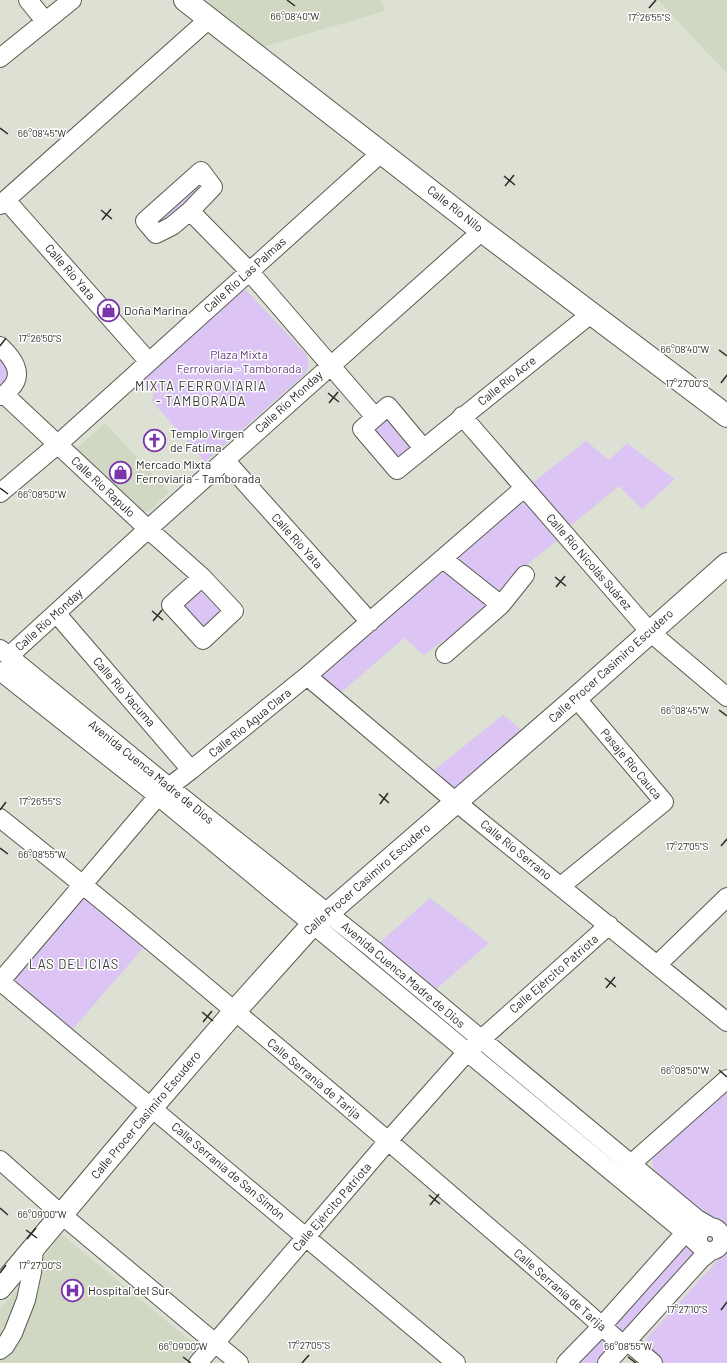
<svg xmlns="http://www.w3.org/2000/svg" width="727" height="1363" font-family="Barlow,sans-serif">
	<style>
		.built { fill: #d0d8c3 }
		.green { fill: #dcc5f4 }
		.lines { fill: none; stroke-linecap: round; stroke-linejoin: round }
		.minor-casing { stroke: #575c50; stroke-width: 20 }
		.major-casing { stroke: #575c50; stroke-width: 24 }
		.minor { stroke: #fff; stroke-width: 18 }
		.major { stroke: #fff; stroke-width: 22 }
		.ticks { fill: none; stroke: #292b26; stroke-width: 1.5 }
		.labels { text-anchor: middle; stroke-width: 3; stroke-linejoin: round; paint-order: stroke }
		.street-label { font-size: 12px; fill: #292b26; stroke: #fff }
		.poi-label { font-size: 12px; fill: #292b26; stroke: #fff; text-anchor: start }
		.park-label { font-size: 12px; fill: #634081; stroke: #fff }
		.neighbourhood-label { font-size: 13px; letter-spacing: 1px; fill: #393d32; stroke: #fff }
		.ticks-label { font-size: 10px; text-anchor: middle; fill: #292b26; stroke: #fff; stroke-width: 3; stroke-linejoin: round; paint-order: stroke }
	</style>
	<rect width="100%" height="100%" fill="#dce1d3"/>
	<!-- built -->
	<path class="built" d="M 206,0 L 381,0 L 385,11 L 259,48 Z
		M 658,0 L 727,0 L 727,73 L 712,58 Z
		M 105,423 L 169,492 L 149,511 L 134,513 L 76,458 L 77,448 Z
		M 61,1234 L 197,1346 L 183,1363 L 0,1363 L 0,1309 L 32,1272 Z"/>
	<!-- green -->
	<path class="green" d="M 200,177 L 207,187 L 157,228 L 151,221 Z
		M 242,290 L 247,291 L 306,354 C 310,361 309,368 304,375 L 205,462 L 152,401 L 154,391 L 132,389 L 233,293 Z
		M 0,351 L 14,374 L 0,391 Z
		M 389,413 L 416,446 L 396,463 L 369,430 Z
		M 586,441 L 609,460 L 627,443 L 675,479 L 642,509 L 619,486 L 569,527 L 531,484 Z
		M 523,495 L 560,538 L 523,568 L 501,596 L 455,558 Z
		M 442,568 L 491,607 L 453,640 L 444,640 L 424,655 L 404,638 L 337,696 L 321,680 L 322,671 Z
		M 204,586 L 224,609 L 202,630 L 181,607 Z
		M 503,715 L 524,732 L 456,789 L 433,771 Z
		M 82,894 L 145,946 L 72,1030 L 12,978 Z
		M 430,898 L 489,943 L 433,992 L 377,945 Z
		M 727,1090 L 727,1231 L 710,1219 L 659,1177 C 652,1169 651,1164 654,1154 Z
		M 686,1244 L 697,1250 L 623,1332 C 619,1330 617,1328 617,1323 Z
		M 727,1250 L 727,1363 L 664,1363 L 651,1352 L 646,1344 L 647,1338 Z
		M 602,1339 C 608,1342 609,1345 609,1351 L 598,1363 L 576,1363 L 597,1340 Z"/>
	<g class="lines">
		<defs>
			<path id="minor" d="M 28,0 L 45,21
				M 0,58 L 72,0
				M 201,171 L 213,187 L 190,211 L 172,226 L 156,234 L 145,221 Z
				M 6,200 L 149,362
				M 0,205 L 209,19
				M 190,211 L 249,271 L 375,417
				M 0,346 C 13,358 25,374 10,389 C 7,393 5,395 0,396
				M 5,395 L 148,529 L 202,577
				M 462,416 L 650,632 L 727,697
				M 423,448 L 388,406 L 362,429 L 397,470 L 592,313
				M 225,460 L 370,622
				M 0,493 L 57,445 L 382,152
				M 443,559 L 501,605
				M 202,577 L 234,611 L 203,640 L 171,605 Z
				M 56,613 L 191,770
				M 0,649 L 169,787 L 374,950 L 697,1219 L 711,1227
				M 445,654 L 501,605 L 525,575
				M 9,656 L 148,529 L 482,231
				M 0,671 L 158,796 L 686,1233 L 700,1246
				M 307,676 L 456,802 L 727,1022
				M 0,818 C 143,932 283,1051 422,1170 C 489,1228 557,1285 623,1345
				M 561,886 L 664,802 L 576,698
				M 658,964 L 727,897
				M 0,981 L 456,1363
				M 0,982 L 158,796 L 169,787 L 191,770 L 307,676 L 524,488
				M 0,1160 L 62,1215 L 239,1363
				M 631,1164 L 727,1079
				M698 1239a12 12 0 1 1 24 0a12 12 0 1 1-24 0Z
				M 627,1341 L 653,1363
				M 0,1350 L 5,1346 L 13,1333 L 26,1300 L 32,1272 L 34,1248
				M 198,1363 L 388,1141 L 467,1052 L 609,925
				M 566,1363 L 602,1326 L 693,1224
				M 607,1363 L 701,1259 L 711,1251"/>
			<path id="major" d="M 185,0 L 482,231 L 727,416
				M 0,1288 L 152,1107 L 235,1011 L 313,924 L 328,913 L 576,698 L 727,564"/>
		</defs>
		<!-- minor casing -->
		<use href="#minor" class="minor-casing"/>
		<!-- major casing -->
		<use href="#major" class="major-casing"/>
		<!-- minor -->
		<use href="#minor" class="minor"/>
		<!-- major -->
		<use href="#major" class="major"/>
	</g>
	<!-- ticks -->
	<path class="ticks" d="M 287,0 L 295,6M 649,8 L 656,0M 0,128 L 8,134M 504,176 L 515,185M 505,186 L 514,175M 101,210 L 112,219M 102,220 L 111,209M 0,346 L 6,338M 719,350 L 727,356M 721,383 L 727,375M 328,393 L 339,402M 329,403 L 338,392M 0,488 L 8,494M 555,577 L 566,586M 556,587 L 565,576M 152,611 L 163,620M 153,621 L 162,610M 719,710 L 727,716M 379,794 L 389,803M 380,804 L 388,793M 0,810 L 6,802M 721,846 L 727,839M 0,848 L 8,854M 605,978 L 616,987M 606,988 L 615,977M 202,1012 L 213,1021M 203,1022 L 212,1011M 719,1070 L 727,1077M 429,1195 L 440,1204M 430,1205 L 439,1194M 0,1208 L 8,1215M 26,1230 L 37,1238M 27,1239 L 36,1228M 0,1273 L 6,1265M 721,1310 L 727,1302M 183,1357 L 191,1363M 628,1357 L 636,1363M 302,1363 L 309,1355"/>
	<!-- icons -->
	<defs>
		<symbol id="shop-ring" viewBox="-11 -11 22 22"><circle r="9.5" fill="#fff" stroke="#7935a9" stroke-width="1.5"/><path d="M-5-2.5h2.3a2.7 3.5 0 0 1 5.4 0H5L5.5 6h-11ZM-1.5-2.5h3a1.5 2.3 0 0 0-3 0Z" fill="#7935a9"/></symbol>
		<symbol id="church-ring" viewBox="-11 -11 22 22"><circle r="9.5" fill="#fff" stroke="#7935a9" stroke-width="1.5"/><path d="M-1.2-6h2.4v3.5h3.3v2.4h-3.3V6h-2.4V-.1h-3.3v-2.4h3.3Z" fill="#7935a9"/></symbol>
		<symbol id="hospital-ring" viewBox="-11 -11 22 22"><circle r="9.5" fill="#fff" stroke="#7935a9" stroke-width="1.5"/><path d="M-5-5h3v3.5h4V-5h3V5h-3V1.5h-4V5h-3Z" fill="#7935a9"/></symbol>
	</defs>
	<g fill-rule="evenodd">
		<use href="#shop-ring" x="96" y="298" width="25" height="25"/>
		<use href="#church-ring" x="142" y="428" width="25" height="25"/>
		<use href="#shop-ring" x="108" y="460" width="25" height="25"/>
		<use href="#hospital-ring" x="60" y="1278" width="25" height="25"/>
	</g>
	<g class="labels">
		<!-- street labels -->
		<g class="street-label">
			<text transform="translate(455 209) rotate(38)" y="4">Calle Río Nilo</text>
			<text transform="translate(70 272) rotate(49)" y="4">Calle Río Yata</text>
			<text transform="translate(245 275) rotate(-42)" y="4">Calle Río Las Palmas</text>
			<text transform="translate(507 381) rotate(-39)" y="4">Calle Río Acre</text>
			<text transform="translate(289 402) rotate(-42)" y="4">Calle Río Monday</text>
			<text transform="translate(103 487) rotate(43)" y="4">Calle Río Rapulo</text>
			<text transform="translate(297 541) rotate(48)" y="4">Calle Río Yata</text>
			<text transform="translate(589 562) rotate(49)" y="4">Calle Río Nicolás Suárez</text>
			<text transform="translate(49 620) rotate(-42)" y="4">Calle Río Monday</text>
			<text transform="translate(611 666) rotate(-42)" y="4">Calle Procer Casimiro Escudero</text>
			<text transform="translate(124 692) rotate(49)" y="4">Calle Río Yacuma</text>
			<text transform="translate(250 723) rotate(-39)" y="4">Calle Río Agua Clara</text>
			<text transform="translate(631 764) rotate(50)" y="4">Pasaje Río Cauca</text>
			<text transform="translate(151 772) rotate(39)" y="4">Avenida Cuenca Madre de Dios</text>
			<text transform="translate(516 850) rotate(39)" y="4">Calle Río Serrano</text>
			<text transform="translate(367 879) rotate(-41)" y="4">Calle Procer Casimiro Escudero</text>
			<text transform="translate(554 974) rotate(-41)" y="4">Calle Ejército Patriota</text>
			<text transform="translate(403 975) rotate(40)" y="4">Avenida Cuenca Madre de Dios</text>
			<text transform="translate(314 1079) rotate(40)" y="4">Calle Serranía de Tarija</text>
			<text transform="translate(146 1115) rotate(-50)" y="4">Calle Procer Casimiro Escudero</text>
			<text transform="translate(228 1171) rotate(40)" y="4">Calle Serranía de San Simón</text>
			<text transform="translate(332 1207) rotate(-49)" y="4">Calle Ejército Patriota</text>
			<text transform="translate(560 1290) rotate(41)" y="4">Calle Serranía de Tarija</text>
		</g>
		<!-- poi labels -->
		<g class="poi-label">
			<text x="124" y="315">Doña Marina</text>
			<text x="170" y="438">Templo Virgen<tspan x="170" dy="14">de Fatima</tspan></text>
			<text x="136" y="469">Mercado Mixta<tspan x="136" dy="14">Ferroviaria - Tamborada</tspan></text>
			<text x="88" y="1295">Hospital del Sur</text>
		</g>
		<!-- park labels -->
		<g class="park-label">
			<text x="239" y="359">Plaza Mixta<tspan x="239" dy="14">Ferroviaria - Tamborada</tspan></text>
		</g>
		<!-- neighbourhood labels -->
		<g class="neighbourhood-label">
			<text x="201" y="391">MIXTA FERROVIARIA<tspan x="201" dy="15">- TAMBORADA</tspan></text>
			<text x="74" y="969">LAS DELICIAS</text>
		</g>
	</g>
	<g class="ticks-label">
		<text x="295" y="20">66°08'40"W</text>
		<text x="649" y="21">17°26'55"S</text>
		<text x="42" y="137">66°08'45"W</text>
		<text x="40" y="342">17°26'50"S</text>
		<text x="685" y="353">66°08'40"W</text>
		<text x="687" y="387">17°27'00"S</text>
		<text x="42" y="498">66°08'50"W</text>
		<text x="685" y="714">66°08'45"W</text>
		<text x="40" y="805">17°26'55"S</text>
		<text x="687" y="850">17°27'05"S</text>
		<text x="42" y="858">66°08'55"W</text>
		<text x="685" y="1074">66°08'50"W</text>
		<text x="42" y="1218">66°09'00"W</text>
		<text x="40" y="1269">17°27'00"S</text>
		<text x="687" y="1313">17°27'10"S</text>
		<text x="309" y="1349">17°27'05"S</text>
		<text x="183" y="1350">66°09'00"W</text>
		<text x="628" y="1350">66°08'55"W</text>
	</g>
</svg>
